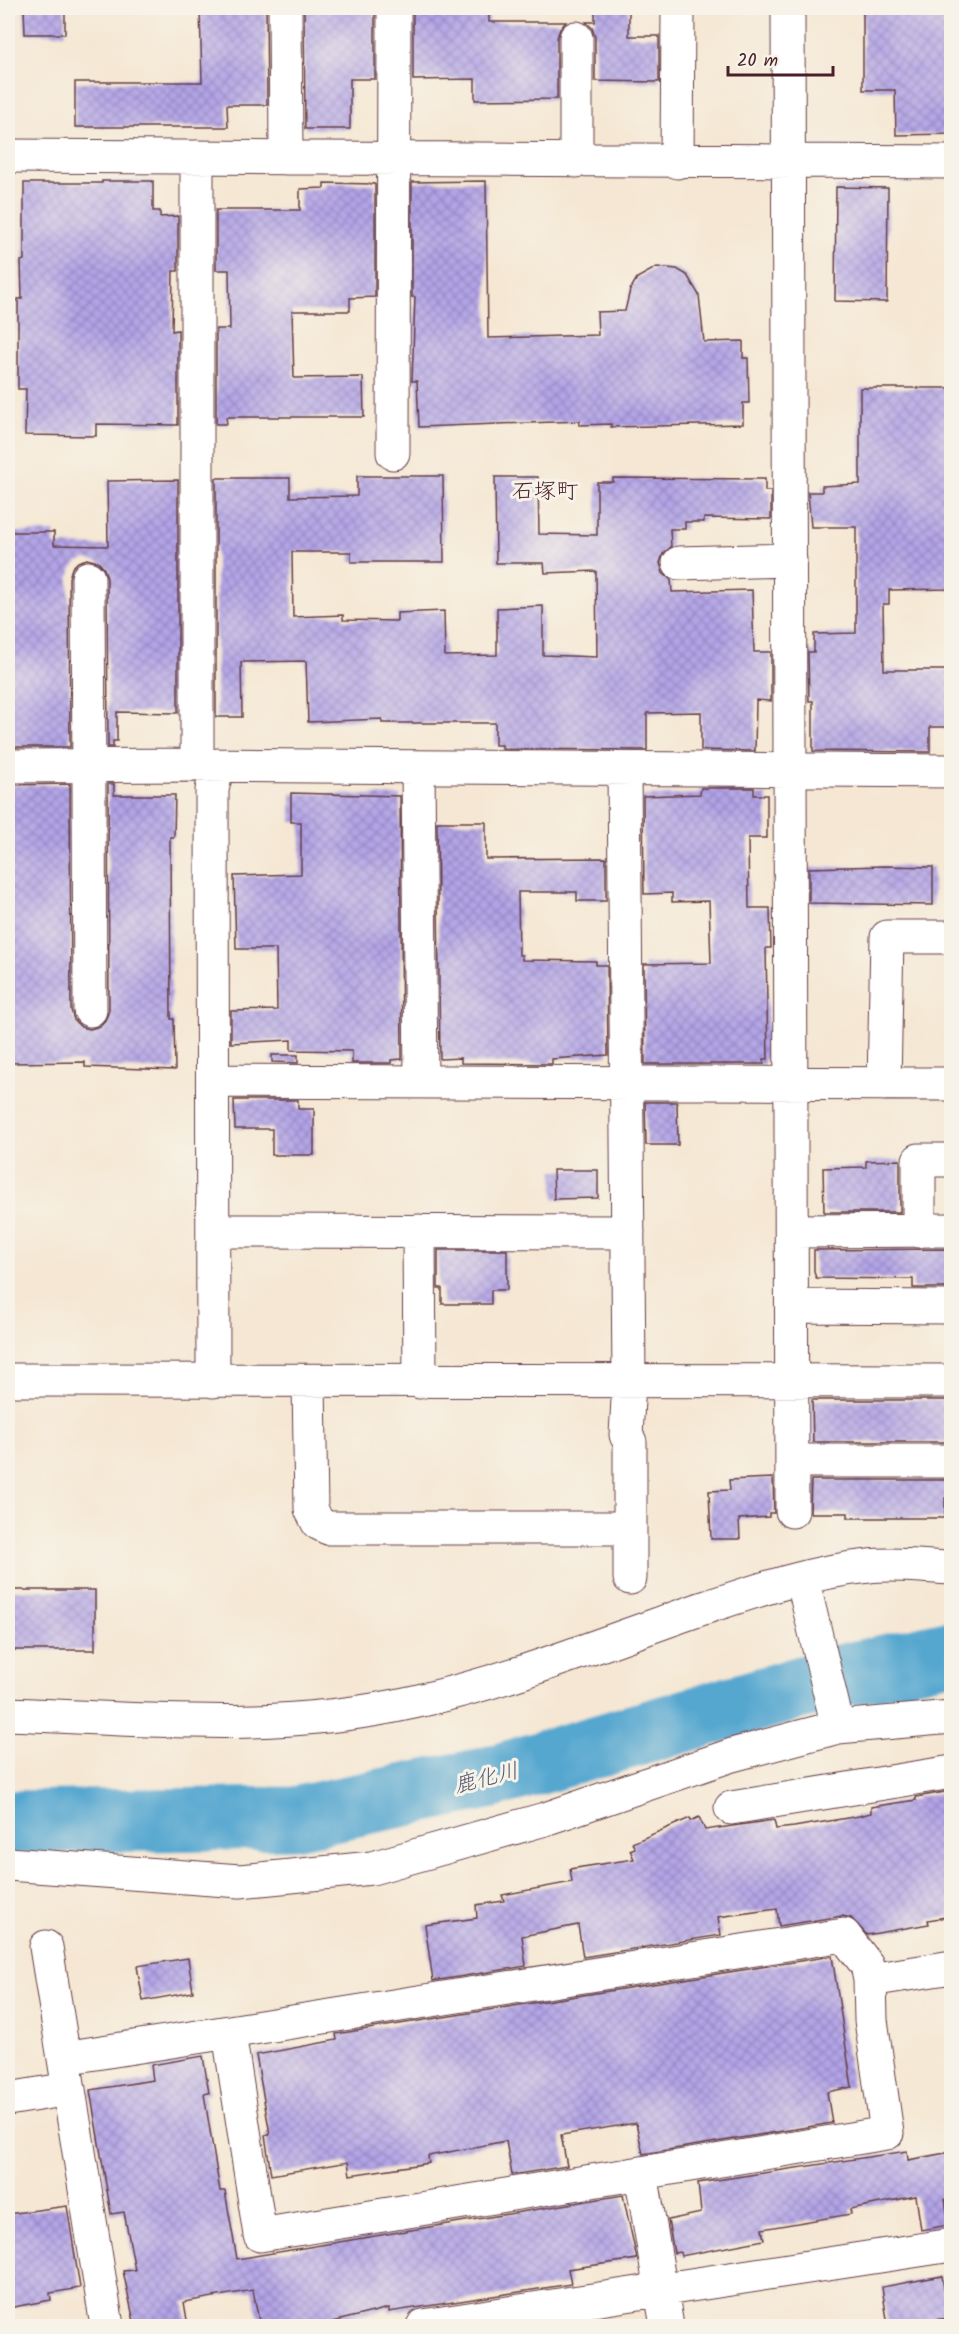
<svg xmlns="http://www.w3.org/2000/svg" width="959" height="2334" font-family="Kalam,'Klee One',sans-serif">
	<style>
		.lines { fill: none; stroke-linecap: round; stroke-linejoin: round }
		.river { stroke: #56a7d0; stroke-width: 63 }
		.building { fill: url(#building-cross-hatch) }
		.minor-casing { stroke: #643d44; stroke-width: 35 }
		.minor { stroke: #fff; stroke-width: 33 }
		.labels { text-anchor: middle; stroke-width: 6; stroke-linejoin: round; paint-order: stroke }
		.neighbourhood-label { font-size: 22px; fill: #4a1f2b; stroke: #f7f3e8 }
		.water-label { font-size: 22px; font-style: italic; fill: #4f556d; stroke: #f7f3e8 }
	</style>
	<defs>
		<pattern id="building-cross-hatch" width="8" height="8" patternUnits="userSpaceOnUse" patternTransform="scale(1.5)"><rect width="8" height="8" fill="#b3a4e8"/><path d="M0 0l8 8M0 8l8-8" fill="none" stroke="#9485bc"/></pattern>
	</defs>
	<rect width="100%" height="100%" fill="#f7f3e8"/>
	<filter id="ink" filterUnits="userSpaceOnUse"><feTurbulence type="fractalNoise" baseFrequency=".0167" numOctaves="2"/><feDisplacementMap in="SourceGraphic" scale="12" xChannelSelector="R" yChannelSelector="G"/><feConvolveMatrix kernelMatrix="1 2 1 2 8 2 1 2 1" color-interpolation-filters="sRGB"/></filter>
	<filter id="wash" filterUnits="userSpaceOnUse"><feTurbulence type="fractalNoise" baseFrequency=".008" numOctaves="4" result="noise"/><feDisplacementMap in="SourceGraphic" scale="24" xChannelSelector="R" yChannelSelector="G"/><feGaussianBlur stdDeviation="1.35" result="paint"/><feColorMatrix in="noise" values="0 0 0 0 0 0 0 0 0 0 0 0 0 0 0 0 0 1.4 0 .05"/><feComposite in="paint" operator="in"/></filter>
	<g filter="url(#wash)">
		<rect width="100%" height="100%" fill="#f5e7d3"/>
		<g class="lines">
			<!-- river -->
			<path class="river" d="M 8,1822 L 294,1818 L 488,1778 L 844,1675 L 952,1651"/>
		</g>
		<g id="blocks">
			<!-- building -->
			<path class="building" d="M 24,8 L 65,8 L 65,34 L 25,34 Z
				M 200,8 L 266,8 L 267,105 L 227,105 L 228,127 L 75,127 L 75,82 L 202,82 Z
				M 304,8 L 375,8 L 375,79 L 350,79 L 350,129 L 305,129 Z
				M 413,8 L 489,8 L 489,22 L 566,22 L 560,29 L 557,38 L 557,99 L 475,100 L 475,79 L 413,80 Z
				M 595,8 L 629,8 L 629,36 L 659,36 L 659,82 L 595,81 L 595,37 L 592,28 L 586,22 L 595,22 Z
				M 863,8 L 951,8 L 951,134 L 896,135 L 895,90 L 863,90 Z
				M 102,181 L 153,181 L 153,211 L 160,211 L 160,217 L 178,216 L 178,271 L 173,271 L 172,331 L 178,330 L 178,425 L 96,424 L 96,436 L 25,435 L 26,389 L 18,389 L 18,299 L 22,299 L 21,261 L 24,260 L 24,183 L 102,183 Z
				M 486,181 L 488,338 L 598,335 L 597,312 L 625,311 L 630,290 L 637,278 L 657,267 L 677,269 L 687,275 L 699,295 L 704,342 L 743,341 L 743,358 L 748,358 L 749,403 L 743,403 L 743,424 L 611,427 L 611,424 L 579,425 L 580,421 L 419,427 L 417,381 L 412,381 L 415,297 L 412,297 L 412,182 Z
				M 324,183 L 375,184 L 375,297 L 350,298 L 350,311 L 292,311 L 294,378 L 363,377 L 364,417 L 226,417 L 227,424 L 216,424 L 216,329 L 230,329 L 229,270 L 216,270 L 216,210 L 300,210 L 300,189 L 324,188 Z
				M 836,187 L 888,188 L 887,302 L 835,301 Z
				M 860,388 L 951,388 L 951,589 L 889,590 L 889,604 L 883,604 L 884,670 L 951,670 L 951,727 L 930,727 L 930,752 L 813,751 L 813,701 L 809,701 L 808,652 L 814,652 L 814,634 L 856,633 L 856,527 L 811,527 L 808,492 L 822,492 L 822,486 L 860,484 Z
				M 357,476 L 443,476 L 444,562 L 351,562 L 351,552 L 292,552 L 293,617 L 343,615 L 343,620 L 397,621 L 397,613 L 444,611 L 445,656 L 497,655 L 497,608 L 543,606 L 543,655 L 597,657 L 596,571 L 545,573 L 544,563 L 496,563 L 495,477 L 538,477 L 539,534 L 597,535 L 597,482 L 613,482 L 613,478 L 765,479 L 765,491 L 771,491 L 771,519 L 704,518 L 704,522 L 685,522 L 685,529 L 670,529 L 671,547 L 663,554 L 660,563 L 663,573 L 671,580 L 672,592 L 752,590 L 754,652 L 771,652 L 771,701 L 756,700 L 755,751 L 701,750 L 701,712 L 647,713 L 647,750 L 502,749 L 502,745 L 495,745 L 495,723 L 382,723 L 382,719 L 308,722 L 306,661 L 241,662 L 242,717 L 216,717 L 216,478 L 290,478 L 290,497 L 357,496 Z
				M 178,480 L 178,713 L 117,712 L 117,741 L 113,741 L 113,747 L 108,747 L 107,578 L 104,569 L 98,562 L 87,559 L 78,562 L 72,568 L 69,578 L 70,747 L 8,747 L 8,532 L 54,532 L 54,545 L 108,546 L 107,481 Z
				M 70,784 L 71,1010 L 74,1020 L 81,1027 L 90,1029 L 100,1026 L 106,1019 L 109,1010 L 108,784 L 114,784 L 114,795 L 175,795 L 174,837 L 170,837 L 171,1019 L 174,1019 L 175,1070 L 85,1067 L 85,1062 L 8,1063 L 8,785 Z
				M 701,788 L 754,788 L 754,795 L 767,795 L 767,838 L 748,838 L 749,908 L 770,908 L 771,948 L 766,948 L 768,1059 L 764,1059 L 764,1064 L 645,1064 L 644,964 L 711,963 L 709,901 L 672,902 L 672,893 L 644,894 L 643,796 L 700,794 Z
				M 291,793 L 400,796 L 402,1059 L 391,1060 L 391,1063 L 352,1063 L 352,1051 L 291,1050 L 291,1040 L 231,1043 L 231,1011 L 277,1010 L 276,949 L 236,949 L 234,876 L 301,874 L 301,822 L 291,822 Z
				M 437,822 L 486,822 L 486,859 L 606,858 L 606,901 L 577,901 L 577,892 L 518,892 L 519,955 L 522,955 L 522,960 L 596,961 L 596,965 L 607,965 L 608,1055 L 552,1059 L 552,1064 L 461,1063 L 461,1058 L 440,1059 Z
				M 884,866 L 933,867 L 933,905 L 809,903 L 809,868 Z
				M 272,1055 L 298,1055 L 298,1063 L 272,1062 Z
				M 234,1100 L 298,1100 L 298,1109 L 314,1109 L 314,1155 L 272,1155 L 272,1129 L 235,1129 Z
				M 645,1102 L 677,1102 L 678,1145 L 646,1145 Z
				M 900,1160 L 900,1212 L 824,1212 L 823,1168 L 866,1167 L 866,1161 Z
				M 553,1170 L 598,1170 L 598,1198 L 554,1199 Z
				M 951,1249 L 951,1272 L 946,1272 L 946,1288 L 913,1288 L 913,1279 L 816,1278 L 814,1272 L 814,1250 Z
				M 438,1250 L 507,1250 L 507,1290 L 491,1290 L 491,1304 L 442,1304 L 442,1288 L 438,1288 Z
				M 812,1400 L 951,1400 L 951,1442 L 813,1442 Z
				M 773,1478 L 774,1513 L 769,1513 L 769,1517 L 739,1519 L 740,1539 L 711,1539 L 709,1491 L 730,1490 L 729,1480 Z
				M 811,1480 L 951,1480 L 951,1498 L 945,1498 L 945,1518 L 848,1518 L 848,1513 L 810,1513 Z
				M 8,1590 L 95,1590 L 95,1650 L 8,1650 Z
				M 951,1791 L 951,1916 L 928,1920 L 929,1924 L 867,1935 L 851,1918 L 842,1916 L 779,1926 L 777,1909 L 718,1917 L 721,1935 L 583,1957 L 578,1925 L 522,1936 L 526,1966 L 433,1981 L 425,1925 L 477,1918 L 476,1905 L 504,1901 L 502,1895 L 572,1882 L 570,1869 L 634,1859 L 630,1850 L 635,1848 L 632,1843 L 690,1818 L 691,1821 L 699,1817 L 705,1830 L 774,1820 L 776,1829 L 794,1827 L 859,1816 L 871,1813 L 871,1807 L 916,1800 L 916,1797 Z
				M 832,1956 L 852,2087 L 827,2092 L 832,2123 L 643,2154 L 636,2123 L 561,2135 L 567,2166 L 512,2175 L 506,2141 L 428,2156 L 429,2163 L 350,2175 L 348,2162 L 271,2175 L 265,2135 L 270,2134 L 256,2055 L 337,2040 L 336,2034 Z
				M 188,1958 L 193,1992 L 143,2001 L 137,1966 Z
				M 203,2056 L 209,2093 L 204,2094 L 220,2191 L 225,2191 L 237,2259 L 623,2195 L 637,2259 L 568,2269 L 571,2284 L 389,2312 L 389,2308 L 316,2326 L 260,2326 L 253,2290 L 184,2302 L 188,2326 L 135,2326 L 123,2271 L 135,2270 L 124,2212 L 111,2214 L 90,2090 L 153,2080 L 151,2065 Z
				M 907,2151 L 908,2160 L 951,2152 L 951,2198 L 945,2199 L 949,2225 L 921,2230 L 916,2196 L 850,2209 L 851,2214 L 762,2229 L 764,2240 L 681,2256 L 680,2252 L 674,2253 L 668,2220 L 701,2213 L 698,2183 Z
				M 67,2206 L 80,2288 L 50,2293 L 51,2300 L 8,2308 L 8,2214 Z
				M 942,2276 L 949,2318 L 888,2326 L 882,2287 Z"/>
		</g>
	</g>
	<g filter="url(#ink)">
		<use href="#blocks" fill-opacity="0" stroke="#643d44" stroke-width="1.5"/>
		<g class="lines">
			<defs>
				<path id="minor" d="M 285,8 L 286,158
					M 788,8 L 792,1511
					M 576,38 L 576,161
					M 8,156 L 952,162
					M 677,162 L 678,8
					M 393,453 L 394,8
					M 679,563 L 790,560
					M 88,578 L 90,1010
					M 197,765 L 197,157
					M 8,766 L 197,765 L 952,771
					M 418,767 L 421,1082
					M 624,769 L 629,1382 L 626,1435 L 630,1442 L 630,1578
					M 213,1081 L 952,1084
					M 884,1084 L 887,937 L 952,937
					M 213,1231 L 628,1232
					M 419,1231 L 420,1382
					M 792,1231 L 952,1230
					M 919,1231 L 919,1160 L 952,1160
					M 792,1306 L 952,1307
					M 8,1380 L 952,1381
					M 213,1381 L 212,790 L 218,765
					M 309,1382 L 311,1509 L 318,1523 L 328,1528 L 630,1528
					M 792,1461 L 952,1461
					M 802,1578 L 838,1727
					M 8,1714 C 145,1719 277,1733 414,1702 C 510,1681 603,1643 695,1611 C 752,1592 809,1572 869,1566 C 896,1563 925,1567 952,1568
					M 731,1808 L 952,1772
					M 8,1864 L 240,1881 L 372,1868 L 545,1819 L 732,1755 L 838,1727 L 952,1717
					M 46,1947 L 107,2326
					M 229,2033 L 260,2235 L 887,2133 L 871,2020 L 870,1980
					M 64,2058 L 844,1935 L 867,1965 L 870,1980 L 952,1967
					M 8,2099 L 69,2089
					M 641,2173 L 667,2326
					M 423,2326 L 952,2245"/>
			</defs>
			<!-- minor casing -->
			<use href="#minor" class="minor-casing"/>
			<!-- minor -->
			<use href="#minor" class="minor"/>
		</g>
	</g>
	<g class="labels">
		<!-- neighbourhood labels -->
		<g class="neighbourhood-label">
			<text x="545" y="498">石塚町</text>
		</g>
		<!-- water labels -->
		<g class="water-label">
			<text transform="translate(486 1777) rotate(-14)" y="8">鹿化川</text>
		</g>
	</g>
	<!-- margin -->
	<rect width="959" height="2334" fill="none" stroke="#f7f3e8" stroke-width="30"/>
	<!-- scale -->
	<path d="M728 66v9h105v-9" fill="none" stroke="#4a1f2b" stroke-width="3"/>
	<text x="737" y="66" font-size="18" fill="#4a1f2b" stroke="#f7f3e8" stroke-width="4.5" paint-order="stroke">20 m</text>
</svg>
